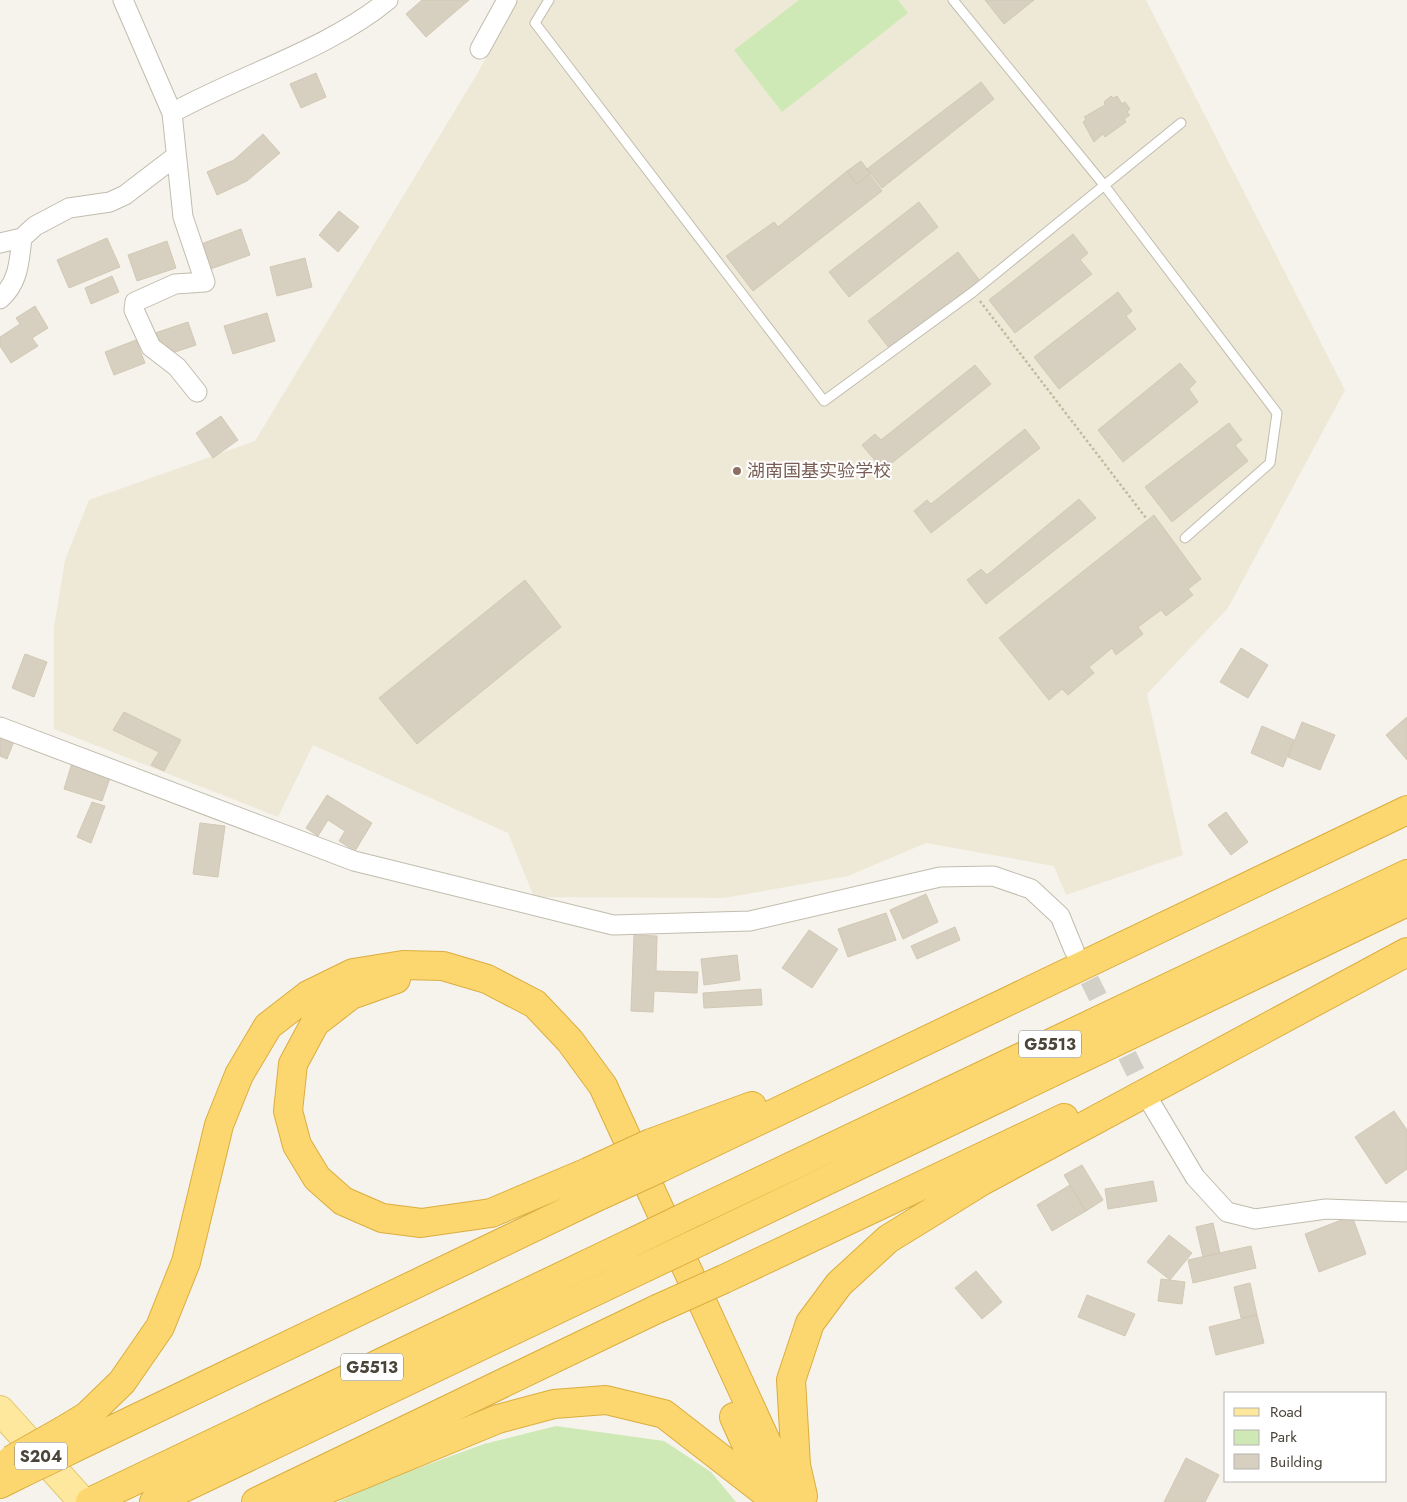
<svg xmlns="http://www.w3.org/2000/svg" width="1407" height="1502" font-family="Jost,'Noto Sans SC',sans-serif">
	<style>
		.education { fill: #eee9d6 }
		.green { fill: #cee9b5 }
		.building { fill: #d7d0c1; stroke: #d2c8b4 }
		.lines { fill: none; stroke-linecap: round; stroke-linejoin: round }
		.minor-tunnel { stroke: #d3d0c7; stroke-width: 19; stroke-dasharray: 19 9; stroke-linecap: butt }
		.service-casing { stroke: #c1bcae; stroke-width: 11 }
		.minor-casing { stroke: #c1bcae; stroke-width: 21 }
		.primary-casing { stroke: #e3c76c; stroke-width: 30 }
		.motorway-casing { stroke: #dcad3f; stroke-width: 30 }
		.path { stroke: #c3b99f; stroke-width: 2.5; stroke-dasharray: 2.5 2.5; stroke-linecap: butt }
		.service { stroke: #fff; stroke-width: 9 }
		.minor { stroke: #fff; stroke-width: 19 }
		.primary { stroke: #fde89d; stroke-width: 28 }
		.motorway { stroke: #fcd770; stroke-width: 28 }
		.motorway-bridge-casing { stroke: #dcad3f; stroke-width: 30; stroke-linecap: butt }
		.motorway-bridge { stroke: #fcd770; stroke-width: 28 }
		.education-dot { fill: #8d6e63; stroke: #fff; stroke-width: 2 }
		.labels { text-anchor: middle; stroke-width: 4; stroke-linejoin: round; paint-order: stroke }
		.shield { fill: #fff; stroke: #807c74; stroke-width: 1 }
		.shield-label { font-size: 16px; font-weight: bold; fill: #4a4439 }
		.education-label { font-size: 18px; fill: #785e54; stroke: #fff; text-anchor: start }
	</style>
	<rect width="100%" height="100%" fill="#f5f3eb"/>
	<!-- education -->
	<path class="education" d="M 518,0 L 1146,0 L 1345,390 L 1228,608 L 1147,694 L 1183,855 L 1066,895 L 1054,866 L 926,843 L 848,876 L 724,898 L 534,897 L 508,833 L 313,745 L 278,817 L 54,729 L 54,627 L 65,560 L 89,500 L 255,441 L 477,74 Z"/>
	<!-- green -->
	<path class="green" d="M 799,0 L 898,0 L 908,13 L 782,112 L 734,50 Z
		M 556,1426 L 664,1441 L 711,1472 L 736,1502 L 338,1502 L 383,1481 L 484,1444 Z"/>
	<!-- building -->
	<path class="building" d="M 422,0 L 469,0 L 426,37 L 406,14 Z
		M 985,0 L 1034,0 L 1004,24 Z
		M 316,73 L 326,97 L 301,108 L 290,84 Z
		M 981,82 L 994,99 L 882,188 L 867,169 Z
		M 1111,96 L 1113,98 L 1117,96 L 1122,104 L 1125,102 L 1130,109 L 1127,112 L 1130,115 L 1124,119 L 1126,122 L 1105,137 L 1103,134 L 1094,142 L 1083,122 L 1086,119 L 1084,117 L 1105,105 L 1104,102 Z
		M 263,134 L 280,153 L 247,181 L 217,195 L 207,172 L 234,160 Z
		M 861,161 L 870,173 L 857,184 L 847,171 Z
		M 847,171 L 857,184 L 869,174 L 882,191 L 753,291 L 726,256 L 774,222 L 778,227 Z
		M 919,202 L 938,227 L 849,297 L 829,272 Z
		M 339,211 L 359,227 L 338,252 L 319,235 Z
		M 241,229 L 250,255 L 205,271 L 196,246 Z
		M 1073,234 L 1088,253 L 1080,260 L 1092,274 L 1015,333 L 989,300 Z
		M 107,238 L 120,267 L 69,288 L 57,260 Z
		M 167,241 L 176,268 L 137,281 L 128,255 Z
		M 958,252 L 980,281 L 890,349 L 868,321 Z
		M 305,258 L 312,287 L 277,296 L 270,267 Z
		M 112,276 L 119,292 L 91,304 L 85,288 Z
		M 1118,292 L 1132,311 L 1126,316 L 1136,329 L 1059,389 L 1034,357 Z
		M 35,306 L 48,328 L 32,338 L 38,346 L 11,363 L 0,346 L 0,337 L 20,324 L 16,318 Z
		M 267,313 L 275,341 L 233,354 L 224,326 Z
		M 188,322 L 196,345 L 160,357 L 152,334 Z
		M 136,340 L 145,363 L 114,375 L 105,352 Z
		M 1180,363 L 1196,382 L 1189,389 L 1198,402 L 1123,462 L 1098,430 Z
		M 975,365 L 991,384 L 883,470 L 862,445 L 875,434 L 881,440 Z
		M 221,416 L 238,440 L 213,458 L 196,433 Z
		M 1229,423 L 1242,440 L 1235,445 L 1248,461 L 1172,522 L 1145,487 Z
		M 1025,429 L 1040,448 L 931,533 L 914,511 L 927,500 L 931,504 Z
		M 1079,499 L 1096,518 L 986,604 L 967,580 L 981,569 L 987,575 Z
		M 1154,515 L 1201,579 L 1188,589 L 1193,595 L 1166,616 L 1161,610 L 1138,627 L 1143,634 L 1116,655 L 1112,648 L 1089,667 L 1094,673 L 1068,695 L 1062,689 L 1049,700 L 999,638 Z
		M 525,580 L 561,627 L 417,744 L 379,698 Z
		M 1241,648 L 1268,665 L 1248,698 L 1220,682 Z
		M 25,654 L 47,662 L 34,697 L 12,688 Z
		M 124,712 L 181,740 L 164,771 L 151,765 L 159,752 L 113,730 Z
		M 1407,717 L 1407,760 L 1386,735 Z
		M 1302,722 L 1335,735 L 1320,770 L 1288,757 Z
		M 1262,726 L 1294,740 L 1283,767 L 1251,753 Z
		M 0,736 L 14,741 L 7,759 L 0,756 Z
		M 72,763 L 111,775 L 102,801 L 64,789 Z
		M 327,795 L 372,823 L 355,851 L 339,841 L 345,831 L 328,820 L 318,836 L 306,828 Z
		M 92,802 L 105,806 L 91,843 L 77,837 Z
		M 1226,812 L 1248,842 L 1231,855 L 1208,825 Z
		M 200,823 L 225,826 L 218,877 L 193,874 Z
		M 926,894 L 938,922 L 903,939 L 890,910 Z
		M 886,913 L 896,940 L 848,957 L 838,929 Z
		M 955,927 L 960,940 L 917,959 L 911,946 Z
		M 809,930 L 838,949 L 812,988 L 782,968 Z
		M 634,935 L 657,936 L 656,971 L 698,972 L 697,993 L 654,991 L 653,1012 L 631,1011 Z
		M 737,955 L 740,980 L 704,985 L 701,959 Z
		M 761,989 L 762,1005 L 704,1008 L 703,993 Z
		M 1394,1111 L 1407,1130 L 1407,1169 L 1386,1184 L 1355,1137 Z
		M 1082,1165 L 1103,1200 L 1086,1211 L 1064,1175 Z
		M 1153,1181 L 1157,1201 L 1108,1209 L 1105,1189 Z
		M 1070,1185 L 1086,1211 L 1052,1231 L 1037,1205 Z
		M 1352,1216 L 1366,1254 L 1319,1272 L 1305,1234 Z
		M 1213,1223 L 1220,1253 L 1203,1257 L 1196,1227 Z
		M 1169,1235 L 1192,1253 L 1170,1280 L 1147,1262 Z
		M 1251,1246 L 1256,1268 L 1193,1283 L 1188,1260 Z
		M 976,1271 L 1002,1302 L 982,1319 L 955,1288 Z
		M 1161,1279 L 1185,1282 L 1182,1304 L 1158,1301 Z
		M 1250,1283 L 1257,1315 L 1241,1318 L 1234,1287 Z
		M 1087,1295 L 1135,1314 L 1125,1336 L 1078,1317 Z
		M 1257,1315 L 1264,1343 L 1216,1355 L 1209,1327 Z
		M 1186,1458 L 1219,1475 L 1205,1502 L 1164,1502 Z"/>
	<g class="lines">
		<!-- minor-tunnel -->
		<path class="minor-tunnel" d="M 1077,955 L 1151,1103"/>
		<defs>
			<path id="service" d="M 549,0 L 535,23 L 824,401 L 973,292 L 1181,123
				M 953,0 L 1104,185 L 1277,413 L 1270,463 L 1185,538"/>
			<path id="minor" d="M 123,0 L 172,113 L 183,217 L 205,282 L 175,284 L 135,302 L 134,310 L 151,347 L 177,367 L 197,392
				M 480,49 L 507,0
				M 172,113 C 240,75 329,49 388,0
				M 0,243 L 22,238
				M 0,299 C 19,282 19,262 22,238 L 35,226 L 69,208 L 110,202 L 125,195 L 176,156
				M 0,727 L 354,861 L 613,925 L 750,921 L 940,877 L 993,876 L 1031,889 L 1060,916 L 1074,950
				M 1152,1105 L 1195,1177 L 1227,1212 L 1255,1219 L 1326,1209 L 1407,1212"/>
			<path id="primary" d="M 0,1410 L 83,1502"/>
			<path id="motorway" d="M 396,979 L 351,995 L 315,1023 L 293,1064 L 288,1111 L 297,1145 L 317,1178 L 343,1201 L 382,1218 L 421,1223 L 491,1213 L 588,1172
				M 651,1143 L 752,1106
				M 660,1168 L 1407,810
				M 693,1213 L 1407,874
				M 703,1240 L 1407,902
				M 724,1279 L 1064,1118
				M 734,1417 L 770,1497
				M 64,1430 L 87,1416 L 122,1382 L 160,1327 L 186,1262 L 219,1125 L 239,1075 L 268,1026 L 308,995 L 353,973 L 403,965 L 443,966 L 487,979 L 535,1004 L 570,1041 L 603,1086 L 794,1502
				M 70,1450 L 601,1195
				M 0,1484 L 22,1473
				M 803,1496 L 796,1465 L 791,1380 L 810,1323 L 839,1284 L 888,1239 L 982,1181 L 1407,952
				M 90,1502 L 631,1243
				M 154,1502 L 644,1268
				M 256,1502 L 657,1309
				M 296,1502 L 498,1419 L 554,1404 L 606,1400 L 664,1414 L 767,1494"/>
		</defs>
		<!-- service casing -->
		<use href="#service" class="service-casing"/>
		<!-- minor casing -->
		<use href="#minor" class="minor-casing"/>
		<!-- primary casing -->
		<use href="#primary" class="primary-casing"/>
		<!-- motorway casing -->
		<use href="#motorway" class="motorway-casing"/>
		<!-- path -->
		<path class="path" d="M 980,301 L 1146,518"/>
		<!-- service -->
		<use href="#service" class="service"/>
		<!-- minor -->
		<use href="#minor" class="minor"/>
		<!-- primary -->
		<use href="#primary" class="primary"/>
		<!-- motorway -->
		<use href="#motorway" class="motorway"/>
		<defs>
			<path id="motorway-bridge" d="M 588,1172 L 651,1143
				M 601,1195 L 660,1168
				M 631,1243 L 693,1213
				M 644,1268 L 703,1240
				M 657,1309 L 724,1279
				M 11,1460 L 64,1430
				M 22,1473 L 70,1450"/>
		</defs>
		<!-- motorway-bridge casing -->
		<use href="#motorway-bridge" class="motorway-bridge-casing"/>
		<!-- motorway-bridge -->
		<use href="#motorway-bridge" class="motorway-bridge"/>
	</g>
	<!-- markers -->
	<circle class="education-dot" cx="737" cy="471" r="5"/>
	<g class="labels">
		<!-- shield labels -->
		<g class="shield">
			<rect x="1019" y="1030.5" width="62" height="27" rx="4"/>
			<rect x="341" y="1353.5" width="62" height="27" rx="4"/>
			<rect x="15" y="1442.5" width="52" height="27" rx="4"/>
		</g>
		<g class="shield-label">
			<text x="1050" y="1050">G5513</text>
			<text x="372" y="1373">G5513</text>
			<text x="41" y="1462">S204</text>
		</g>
		<!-- education labels -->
		<g class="education-label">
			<text x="747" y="477">湖南国基实验学校</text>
		</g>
	</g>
	<!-- legend -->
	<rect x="1224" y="1392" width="162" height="90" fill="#ffffff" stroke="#b7b4b0"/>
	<rect x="1234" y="1408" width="25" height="8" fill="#fde89d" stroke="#b7b4b0"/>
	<text x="1270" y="1417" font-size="15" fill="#4a4439">Road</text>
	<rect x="1234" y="1430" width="25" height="15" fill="#cee9b5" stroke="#b7b4b0"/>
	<text x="1270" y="1442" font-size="15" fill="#4a4439">Park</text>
	<rect x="1234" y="1454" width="25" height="15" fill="#d7d0c1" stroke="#b7b4b0"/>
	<text x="1270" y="1467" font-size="15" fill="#4a4439">Building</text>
</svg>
